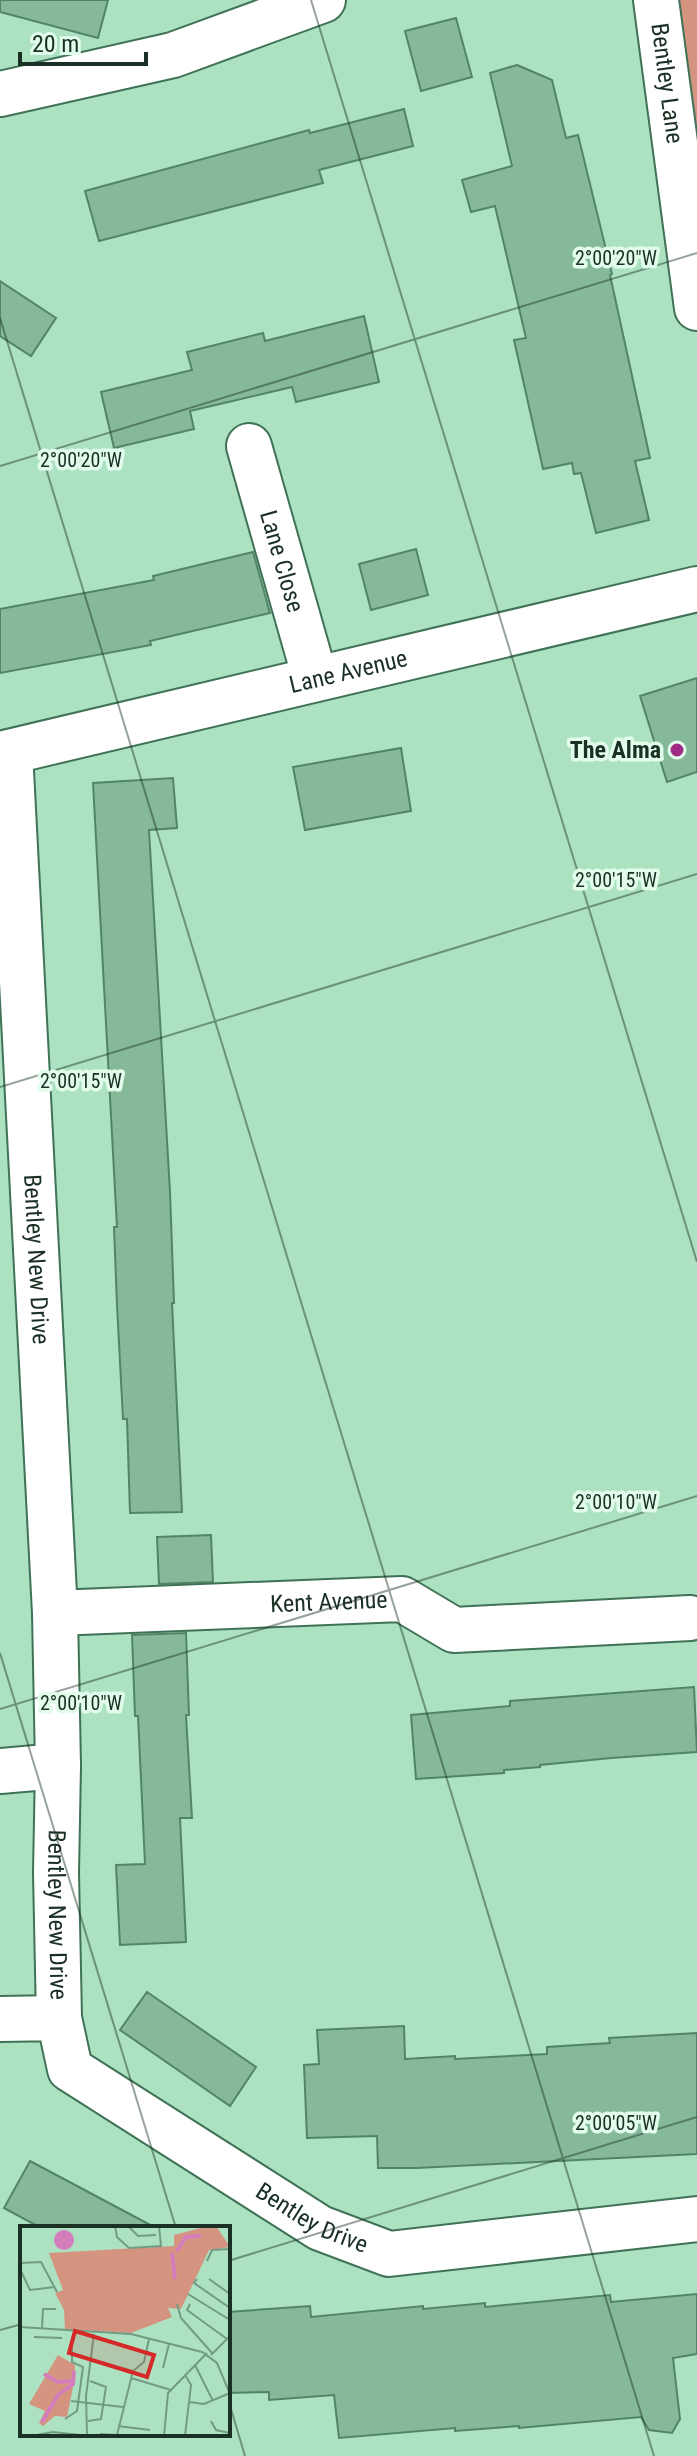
<svg xmlns="http://www.w3.org/2000/svg" width="697" height="2456" font-family="'Roboto Condensed',sans-serif">
	<style>
		.green { fill: #d5947f }
		.building { fill: #85b99a; stroke: #528568; stroke-width: 2 }
		.lines { fill: none; stroke-linecap: round; stroke-linejoin: round }
		.street-casing { stroke: #3f7256; stroke-width: 48 }
		.secondary-casing { stroke: #3f7256; stroke-width: 48 }
		.street { stroke: #fff; stroke-width: 44 }
		.secondary { stroke: #fff; stroke-width: 44 }
		.ticks { fill: none; stroke: #1b3024; stroke-width: 2; stroke-opacity: 0.45 }
		.poi-dot { fill: #a02c86; stroke: #e1fceb; stroke-width: 3 }
		.labels { text-anchor: middle; stroke-width: 7; stroke-linejoin: round; paint-order: stroke }
		.street-label { font-size: 24px; fill: #1b3024; stroke: #e1fceb }
		.poi-label { font-size: 24px; font-weight: bold; fill: #1b3024; stroke: #e1fceb; text-anchor: end }
		.inset-river { fill: none; stroke: #d57dbc; stroke-width: 4 }
		.inset-road { fill: none; stroke: #729b83; stroke-width: 2 }
		.view { fill: #d62828; fill-opacity: 0.15; stroke: #d62828; stroke-width: 4 }
		.inset-edge { fill: none; stroke: #1b3024; stroke-width: 4 }
		.ticks-label { font-size: 20px; text-anchor: middle; fill: #1b3024; stroke: #e1fceb; stroke-width: 7; stroke-linejoin: round; paint-order: stroke }
	</style>
	<rect width="100%" height="100%" fill="#ace2c2"/>
	<!-- green -->
	<path class="green" d="M 679,0 L 697,0 L 697,131 L 681,17 Z"/>
	<!-- building -->
	<path class="building" d="M 0,0 L 108,0 L 98,38 L 0,12 Z
		M 456,18 L 472,77 L 421,91 L 405,31 Z
		M 517,65 L 552,80 L 566,138 L 578,135 L 612,274 L 610,275 L 650,458 L 635,461 L 649,520 L 596,533 L 581,473 L 574,474 L 572,463 L 543,469 L 514,340 L 526,338 L 495,206 L 471,212 L 462,180 L 512,166 L 490,73 Z
		M 404,109 L 413,146 L 319,170 L 323,183 L 99,241 L 85,191 L 309,130 L 310,133 Z
		M 0,281 L 56,318 L 31,356 L 0,336 Z
		M 364,316 L 379,382 L 296,402 L 292,387 L 190,411 L 194,429 L 114,448 L 101,392 L 192,370 L 187,352 L 263,333 L 265,341 Z
		M 416,549 L 428,595 L 371,610 L 359,564 Z
		M 253,552 L 270,613 L 150,641 L 151,645 L 0,673 L 0,609 L 154,580 L 153,576 Z
		M 697,678 L 697,772 L 667,782 L 640,696 Z
		M 401,748 L 411,811 L 305,830 L 293,767 Z
		M 173,778 L 177,828 L 149,830 L 170,1192 L 174,1303 L 172,1303 L 182,1512 L 130,1513 L 127,1419 L 123,1419 L 117,1305 L 114,1227 L 117,1227 L 93,783 Z
		M 211,1535 L 213,1582 L 159,1584 L 157,1537 Z
		M 186,1633 L 189,1715 L 186,1715 L 192,1818 L 180,1818 L 186,1942 L 120,1945 L 116,1865 L 145,1864 L 138,1716 L 135,1716 L 132,1635 Z
		M 694,1687 L 697,1752 L 611,1758 L 540,1765 L 540,1767 L 504,1770 L 504,1773 L 416,1779 L 411,1715 L 510,1706 L 510,1701 Z
		M 147,1992 L 256,2067 L 230,2106 L 120,2030 Z
		M 404,2026 L 405,2059 L 455,2056 L 455,2059 L 547,2054 L 547,2047 L 610,2043 L 609,2038 L 697,2033 L 697,2154 L 417,2168 L 378,2168 L 377,2136 L 307,2138 L 304,2065 L 319,2064 L 317,2030 Z
		M 30,2161 L 156,2228 L 41,2228 L 4,2208 Z
		M 697,2294 L 697,2354 L 673,2358 L 680,2419 L 672,2433 L 649,2430 L 641,2417 L 519,2428 L 519,2426 L 455,2431 L 455,2428 L 339,2438 L 334,2395 L 269,2400 L 269,2392 L 228,2393 L 228,2312 L 310,2306 L 311,2317 L 423,2306 L 423,2309 L 485,2303 L 485,2307 L 610,2295 L 611,2302 Z"/>
	<g class="lines">
		<defs>
			<g id="street">
				<path d="M 0,94 L 173,55 L 323,0"/>
				<path id="s1" d="M 249,446 L 315,678"/>
				<path id="s2" d="M 10,752 L 55,1613 L 58,1766 L 56,1873 L 59,2018"/>
				<path id="s3" d="M 55,1613 L 402,1599 L 454,1630 L 690,1618"/>
				<path d="M 0,1771 L 58,1766"/>
				<path id="s4" d="M 0,2019 L 59,2018 L 70,2069 L 320,2228 L 389,2254 L 697,2219"/>
			</g>
			<g id="secondary">
				<path id="s5" d="M 656,0 L 697,308"/>
				<path id="s6" d="M 0,754 L 697,589"/>
			</g>
		</defs>
		<!-- street casing -->
		<use href="#street" class="street-casing"/>
		<!-- secondary casing -->
		<use href="#secondary" class="secondary-casing"/>
		<!-- street -->
		<use href="#street" class="street"/>
		<!-- secondary -->
		<use href="#secondary" class="secondary"/>
	</g>
	<!-- ticks -->
	<path class="ticks" d="M 311,0 L 697,1262M 0,318 L 654,2456M 0,466 L 697,253M 0,1087 L 697,874M 0,1653 L 176,2228M 0,1709 L 697,1496M 228,2261 L 697,2117M 0,2330 L 22,2324M 228,2399 L 245,2456"/>
	<!-- markers -->
	<circle class="poi-dot" cx="677" cy="750" r="8"/>
	<g class="labels">
		<!-- street labels -->
		<g class="street-label">
			<text dy="8" stroke="none"><textPath href="#s5" startOffset="84">Bentley Lane</textPath></text>
			<text dy="8" stroke="none"><textPath href="#s1" startOffset="120">Lane Close</textPath></text>
			<text dy="8" stroke="none"><textPath href="#s6" startOffset="358">Lane Avenue</textPath></text>
			<text dy="8" stroke="none"><textPath href="#s2" startOffset="508">Bentley New Drive</textPath></text>
			<text dy="8" stroke="none"><textPath href="#s3" startOffset="274">Kent Avenue</textPath></text>
			<text dy="8" stroke="none"><textPath href="#s2" startOffset="1164">Bentley New Drive</textPath></text>
			<text dy="8" stroke="none"><textPath href="#s4" startOffset="396">Bentley Drive</textPath></text>
		</g>
		<!-- poi labels -->
		<g class="poi-label">
			<text x="661" y="758">The Alma</text>
		</g>
	</g>
	<!-- overview -->
	<g transform="translate(20 2226)">
		<rect width="210" height="210" fill="#ace2c2"/>
		<path d="M 188,0 L 196,0 L 210,21 L 189,24 L 161,83 L 148,82 L 152,91 L 111,107 L 45,103 L 44,84 L 35,67 L 43,64 L 29,27 L 154,20 L 154,9 ZM 38,129 L 55,139 L 55,151 L 47,191 L 35,190 L 23,200 L 19,197 L 25,185 L 9,178 Z" fill="#d5947f"/>
		<path d="M34 14a10 10 0 1 1 20 0a10 10 0 1 1-20 0Z" fill="#d57dbc"/>
		<path class="inset-river" d="M 157,25 L 166,11 L 181,10M 152,27 L 155,53M 24,148 L 38,156 L 53,155M 22,196 L 38,169 L 53,158 L 54,145"/>
		<path class="inset-road" d="M 95,0 L 97,11 L 109,22 L 141,20 L 139,0M 108,0 L 118,10 L 136,9M 187,35 L 192,24 L 210,23M 0,37 L 21,36 L 37,66M 0,43 L 10,64 L 35,61M 177,53 L 174,57 L 210,82M 189,53 L 210,68M 168,68 L 210,94M 157,78 L 161,92 L 192,127M 170,78 L 167,84 L 207,113M 0,101 L 111,108 L 182,126 L 197,137 L 210,168M 22,103 L 23,83 L 36,83M 14,111 L 42,112M 191,129 L 210,110M 73,134 L 113,145M 175,139 L 193,175M 143,142 L 149,118M 111,152 L 151,164M 51,175 L 103,181M 169,176 L 184,178 L 210,167M 45,193 L 57,185 L 63,141 L 52,136 L 52,113M 68,195 L 81,193 L 86,161 L 70,155M 191,195 L 196,204 L 210,207M 98,200 L 130,204M 80,208 L 97,209 L 113,145 L 124,136 L 129,113M 67,209 L 66,170 L 74,108M 11,210 L 33,206 L 69,210M 144,210 L 148,167 L 187,127M 165,210 L 171,159 L 165,149"/>
		<path class="view" d="M 55,105 L 134,129 L 127,151 L 49,127 Z"/>
		<rect width="210" height="210" class="inset-edge"/>
	</g>
	<g class="ticks-label">
		<text x="616" y="265">2°00'20"W</text>
		<text x="81" y="467">2°00'20"W</text>
		<text x="616" y="887">2°00'15"W</text>
		<text x="81" y="1088">2°00'15"W</text>
		<text x="616" y="1509">2°00'10"W</text>
		<text x="81" y="1710">2°00'10"W</text>
		<text x="616" y="2130">2°00'05"W</text>
	</g>
	<!-- scale -->
	<path d="M20 52v12h126v-12" fill="none" stroke="#1b3024" stroke-width="4"/>
	<text x="32" y="52" font-size="24" fill="#1b3024" stroke="#e1fceb" stroke-width="6" paint-order="stroke">20 m</text>
</svg>
